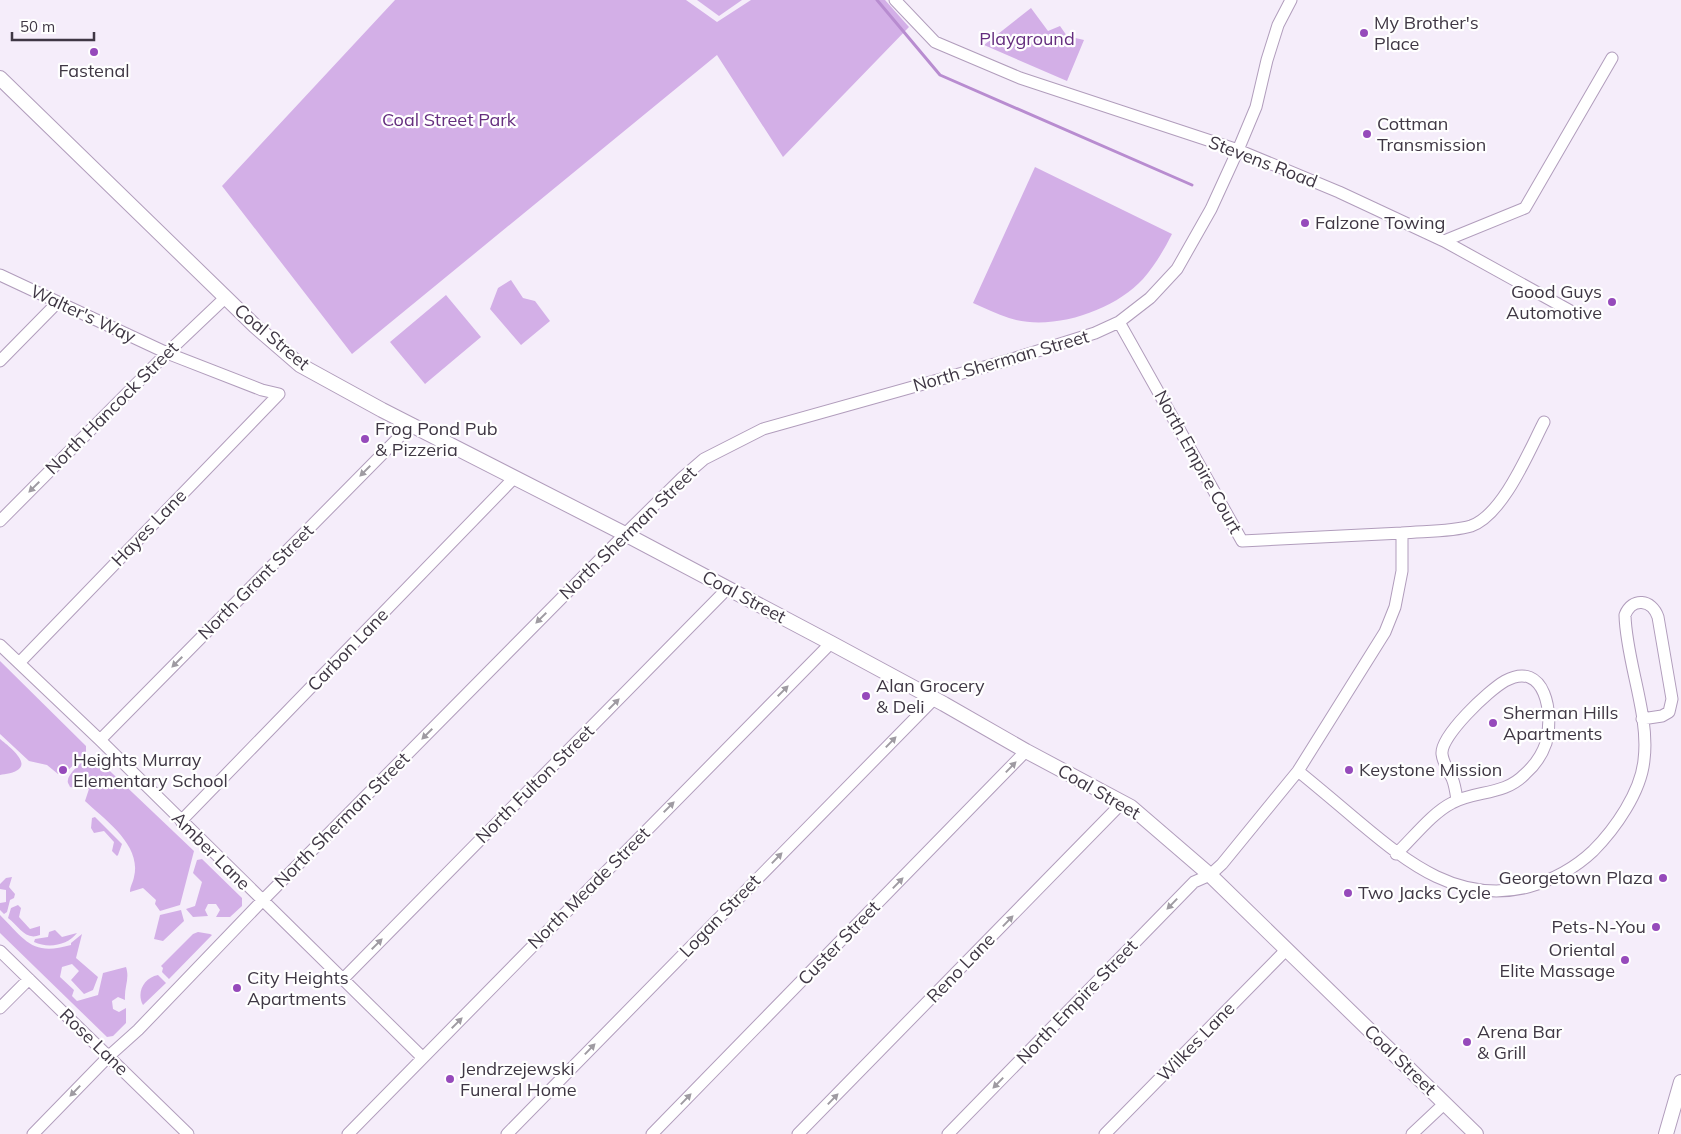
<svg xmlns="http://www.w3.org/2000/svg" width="1681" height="1134" font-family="Mulish,sans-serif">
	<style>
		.green { fill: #d3afe7 }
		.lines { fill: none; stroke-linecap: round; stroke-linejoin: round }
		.stream { stroke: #b88cd0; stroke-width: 3 }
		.minor-casing { stroke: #b19dbc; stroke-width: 13 }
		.major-casing { stroke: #b19dbc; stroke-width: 16 }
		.minor { stroke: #fff; stroke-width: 11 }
		.major { stroke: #fff; stroke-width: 14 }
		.oneway { fill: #9f9ba2 }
		.poi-dot { fill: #964abb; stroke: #fff; stroke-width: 2 }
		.labels { text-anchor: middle; stroke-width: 4.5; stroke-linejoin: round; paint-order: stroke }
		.poi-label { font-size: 18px; fill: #3f3744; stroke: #fff; text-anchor: start }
		.park-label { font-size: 18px; fill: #652e7f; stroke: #fff }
		.street-label { font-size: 18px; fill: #3f3744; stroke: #fff }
	</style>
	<rect width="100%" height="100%" fill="#f5edfa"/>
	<!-- green -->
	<path class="green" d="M 395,0 L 686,0 L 717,22 L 751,0 L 885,0 L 909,27 L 783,157 L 717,55 L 352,354 L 222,186 Z
		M 697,0 L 742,0 L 719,16 Z
		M 1031,8 L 1048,31 L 1060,26 L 1067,36 L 1084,40 L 1067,81 L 984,45 Z
		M 1035,167 L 1172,234 C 1164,250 1155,265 1143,279 C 1114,311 1051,332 1009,318 C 997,314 985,308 973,303 Z
		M 511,280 L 523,298 L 535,301 L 550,321 L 521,345 L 490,309 L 498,288 Z
		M 446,295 L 481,337 L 425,384 L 390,342 Z
		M 0,661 L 86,746 L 86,753 L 64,774 L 58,774 L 47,765 L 29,761 L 0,734 Z
		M 0,739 C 6,744 29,761 19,769 C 15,773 5,774 0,775 Z
		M 93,755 L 194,851 L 180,905 L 160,911 L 155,904 L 156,900 L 143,888 L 130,892 C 130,886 133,883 134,877 C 142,845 105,820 85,801 L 89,789 L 77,785 L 76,788 L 70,787 C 69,784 67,783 68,780 C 68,773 88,756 93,755 Z
		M 95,817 L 122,844 L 118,855 L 117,856 L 112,851 L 114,842 L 104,831 L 94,833 L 91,828 L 92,818 Z
		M 202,859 L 242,898 L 242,906 L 230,917 L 216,917 L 220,910 L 216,904 L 208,904 L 205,910 L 208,916 L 193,917 L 186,909 L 195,906 L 202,882 L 193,873 L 197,860 Z
		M 12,877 L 9,887 L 15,894 L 14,898 L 10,900 L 7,912 L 4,914 L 0,910 L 0,903 L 6,902 L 6,890 L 0,889 L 0,884 L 6,878 Z
		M 18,905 L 21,908 L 19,917 L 30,929 L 40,926 L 40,935 C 25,941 19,926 8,918 L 11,908 Z
		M 181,910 L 184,921 L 163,941 L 154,939 L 160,915 Z
		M 0,915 C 26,941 32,956 71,945 L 71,943 L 82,934 L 76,958 L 98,977 L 93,990 L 84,994 L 71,980 L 79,971 L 72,964 L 62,967 L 60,977 L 74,990 L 72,996 L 77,1001 L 98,995 L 103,973 L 126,967 C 130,979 124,987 125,1000 L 118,997 L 112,1001 L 113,1009 L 119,1012 L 126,1008 L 126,1023 L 113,1036 L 107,1037 L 0,933 Z
		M 55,930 L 62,937 L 77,933 C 68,945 49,949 34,942 L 35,939 L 48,937 L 49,932 Z
		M 198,932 L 210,934 L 212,935 L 169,979 L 162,972 L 163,968 L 161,966 L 193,934 Z
		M 158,975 L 166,983 L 143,1005 C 136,992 144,978 158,975 Z"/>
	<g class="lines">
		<!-- stream -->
		<path class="stream" d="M 877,0 L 940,75 L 1192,185"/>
		<defs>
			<path id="minor" d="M 895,0 L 935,42 L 1020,78 L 1238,150 L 1339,192 L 1444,241 L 1576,314
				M 1444,241 L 1525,208 L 1612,58
				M 0,275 L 167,353 L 262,390 L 279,394
				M 0,361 L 58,302
				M 0,521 L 167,353 L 226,297
				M 1402,533 C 1423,531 1451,532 1471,526 C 1503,515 1529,451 1544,422
				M 0,645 L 100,740 L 422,1057
				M 19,663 L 279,394
				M 100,740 L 412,424
				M 1298,771 C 1319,788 1339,805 1359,822 C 1409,864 1459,904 1528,887 C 1553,880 1574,869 1593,851 C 1615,829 1641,792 1644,760 C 1650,715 1626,661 1625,615 C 1632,597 1652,599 1658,617 L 1672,699 L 1669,712 L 1662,716 L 1642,719
				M 181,821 L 514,478
				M 1396,854 C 1413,838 1432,813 1452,803 C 1476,790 1504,796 1525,774 C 1534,766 1542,755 1546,743 C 1554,715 1546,659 1505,681 C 1489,690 1440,736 1442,754 C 1443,763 1448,770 1452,778 C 1455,785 1456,793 1457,800
				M 0,951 L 188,1134
				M 343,979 L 727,589
				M 0,1008 L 29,979
				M 33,1134 L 109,1056 L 138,1030 L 262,901 L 625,534 L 682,478 L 704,459 L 763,429 L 1009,360 L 1095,333 L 1119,322 L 1150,298 L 1177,269 L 1211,209 L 1238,150 L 1256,107 L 1267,60 L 1278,25 L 1291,0
				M 348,1134 L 831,643
				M 507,1134 L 934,699
				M 652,1134 L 1026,751
				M 798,1134 L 1123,802
				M 948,1134 L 1194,882 L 1210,875 L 1222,864 L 1298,771 L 1385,632 L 1395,607 L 1402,571 L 1402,533 L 1242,541 L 1119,322
				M 1105,1134 L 1287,949
				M 1412,1134 L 1445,1103"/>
			<path id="major" d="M 0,78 L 255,326 L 300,365 L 382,410 L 625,534 L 831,643 L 944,704 L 1026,751 L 1131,807 L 1210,875 L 1476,1134
				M 1666,1134 L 1681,1082"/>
		</defs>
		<!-- minor casing -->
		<use href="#minor" class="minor-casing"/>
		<!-- major casing -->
		<use href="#major" class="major-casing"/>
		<!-- minor -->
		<use href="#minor" class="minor"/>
		<!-- major -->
		<use href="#major" class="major"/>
	</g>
	<!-- one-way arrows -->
	<defs><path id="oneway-solid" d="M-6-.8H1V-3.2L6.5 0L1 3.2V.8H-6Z" transform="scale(1.25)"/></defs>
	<g class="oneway">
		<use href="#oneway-solid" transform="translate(365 471) rotate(135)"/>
		<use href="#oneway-solid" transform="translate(34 487) rotate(135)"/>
		<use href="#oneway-solid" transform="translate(541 618) rotate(135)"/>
		<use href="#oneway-solid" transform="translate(177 662) rotate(135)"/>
		<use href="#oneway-solid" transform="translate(783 691) rotate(-45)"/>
		<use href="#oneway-solid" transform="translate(614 704) rotate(-45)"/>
		<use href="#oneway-solid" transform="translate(427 734) rotate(135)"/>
		<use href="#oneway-solid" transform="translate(891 742) rotate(-46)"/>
		<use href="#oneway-solid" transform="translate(1011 767) rotate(-46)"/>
		<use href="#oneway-solid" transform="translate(669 807) rotate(-45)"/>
		<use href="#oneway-solid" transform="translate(777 858) rotate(-46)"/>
		<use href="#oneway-solid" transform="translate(898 883) rotate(-46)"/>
		<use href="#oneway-solid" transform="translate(1172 904) rotate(134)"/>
		<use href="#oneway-solid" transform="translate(1008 921) rotate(-46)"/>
		<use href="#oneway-solid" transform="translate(377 944) rotate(-45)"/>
		<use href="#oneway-solid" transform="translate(457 1023) rotate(-45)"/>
		<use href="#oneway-solid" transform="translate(590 1049) rotate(-46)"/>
		<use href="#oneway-solid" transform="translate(998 1083) rotate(134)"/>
		<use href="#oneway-solid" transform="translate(75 1091) rotate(134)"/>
		<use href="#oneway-solid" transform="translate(686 1099) rotate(-46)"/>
		<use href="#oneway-solid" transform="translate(833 1099) rotate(-46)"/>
	</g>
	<!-- markers -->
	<g class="poi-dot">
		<circle cx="1364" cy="33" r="5"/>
		<circle cx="94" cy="52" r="5"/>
		<circle cx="1367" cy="134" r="5"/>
		<circle cx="1305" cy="223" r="5"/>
		<circle cx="1612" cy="302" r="5"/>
		<circle cx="365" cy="439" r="5"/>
		<circle cx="866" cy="696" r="5"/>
		<circle cx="1493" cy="723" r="5"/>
		<circle cx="63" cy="770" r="5"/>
		<circle cx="1349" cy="770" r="5"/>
		<circle cx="1663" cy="878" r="5"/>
		<circle cx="1348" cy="893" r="5"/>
		<circle cx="1656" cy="927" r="5"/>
		<circle cx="1625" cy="960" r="5"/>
		<circle cx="237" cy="988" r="5"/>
		<circle cx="1467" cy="1042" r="5"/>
		<circle cx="450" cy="1079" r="5"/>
	</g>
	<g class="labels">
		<!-- poi labels -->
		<g class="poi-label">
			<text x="1374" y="29">My Brother's<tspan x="1374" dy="21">Place</tspan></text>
			<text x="94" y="77" text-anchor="middle">Fastenal</text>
			<text x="1377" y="130">Cottman<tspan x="1377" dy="21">Transmission</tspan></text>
			<text x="1315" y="229">Falzone Towing</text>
			<text x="1602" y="298" text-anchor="end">Good Guys<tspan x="1602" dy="21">Automotive</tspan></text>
			<text x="375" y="435">Frog Pond Pub<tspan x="375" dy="21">&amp; Pizzeria</tspan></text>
			<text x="876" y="692">Alan Grocery<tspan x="876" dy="21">&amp; Deli</tspan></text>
			<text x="1503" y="719">Sherman Hills<tspan x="1503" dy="21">Apartments</tspan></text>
			<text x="73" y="766">Heights Murray<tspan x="73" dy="21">Elementary School</tspan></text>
			<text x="1359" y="776">Keystone Mission</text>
			<text x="1653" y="884" text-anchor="end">Georgetown Plaza</text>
			<text x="1358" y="899">Two Jacks Cycle</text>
			<text x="1646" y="933" text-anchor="end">Pets-N-You</text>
			<text x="1615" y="956" text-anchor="end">Oriental<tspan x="1615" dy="21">Elite Massage</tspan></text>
			<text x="247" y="984">City Heights<tspan x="247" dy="21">Apartments</tspan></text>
			<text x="1477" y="1038">Arena Bar<tspan x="1477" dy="21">&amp; Grill</tspan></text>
			<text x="460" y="1075">Jendrzejewski<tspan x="460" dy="21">Funeral Home</tspan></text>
		</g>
		<!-- park labels -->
		<g class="park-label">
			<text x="1027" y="45">Playground</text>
			<text x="449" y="126">Coal Street Park</text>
		</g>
		<!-- street labels -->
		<g class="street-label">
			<text transform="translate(1263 162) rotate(21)" y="6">Stevens Road</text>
			<text transform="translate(83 314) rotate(25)" y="6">Walter's Way</text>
			<text transform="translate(272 337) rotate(40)" y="6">Coal Street</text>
			<text transform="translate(1001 361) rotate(-16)" y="6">North Sherman Street</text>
			<text transform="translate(112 408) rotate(-45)" y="6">North Hancock Street</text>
			<text transform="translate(1198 462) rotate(61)" y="6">North Empire Court</text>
			<text transform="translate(149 528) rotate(-46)" y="6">Hayes Lane</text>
			<text transform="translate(628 533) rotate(-44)" y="6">North Sherman Street</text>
			<text transform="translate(256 582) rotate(-45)" y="6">North Grant Street</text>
			<text transform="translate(744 597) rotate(28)" y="6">Coal Street</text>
			<text transform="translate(348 650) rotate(-46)" y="6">Carbon Lane</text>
			<text transform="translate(535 784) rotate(-45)" y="6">North Fulton Street</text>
			<text transform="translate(1099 792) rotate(30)" y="6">Coal Street</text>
			<text transform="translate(342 820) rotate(-45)" y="6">North Sherman Street</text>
			<text transform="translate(211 851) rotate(45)" y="6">Amber Lane</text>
			<text transform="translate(589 888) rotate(-45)" y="6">North Meade Street</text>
			<text transform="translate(720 916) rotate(-46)" y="6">Logan Street</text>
			<text transform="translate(839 943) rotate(-46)" y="6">Custer Street</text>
			<text transform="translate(961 968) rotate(-46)" y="6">Reno Lane</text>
			<text transform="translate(1077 1002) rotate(-46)" y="6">North Empire Street</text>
			<text transform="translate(94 1042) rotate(44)" y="6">Rose Lane</text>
			<text transform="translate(1196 1042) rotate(-46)" y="6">Wilkes Lane</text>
			<text transform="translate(1400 1060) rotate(44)" y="6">Coal Street</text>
		</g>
	</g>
	<!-- scale -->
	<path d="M12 32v8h82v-8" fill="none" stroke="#3f3744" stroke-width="2.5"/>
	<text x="20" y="32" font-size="15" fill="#3f3744" stroke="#ffffff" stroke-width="4" paint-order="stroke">50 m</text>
</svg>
